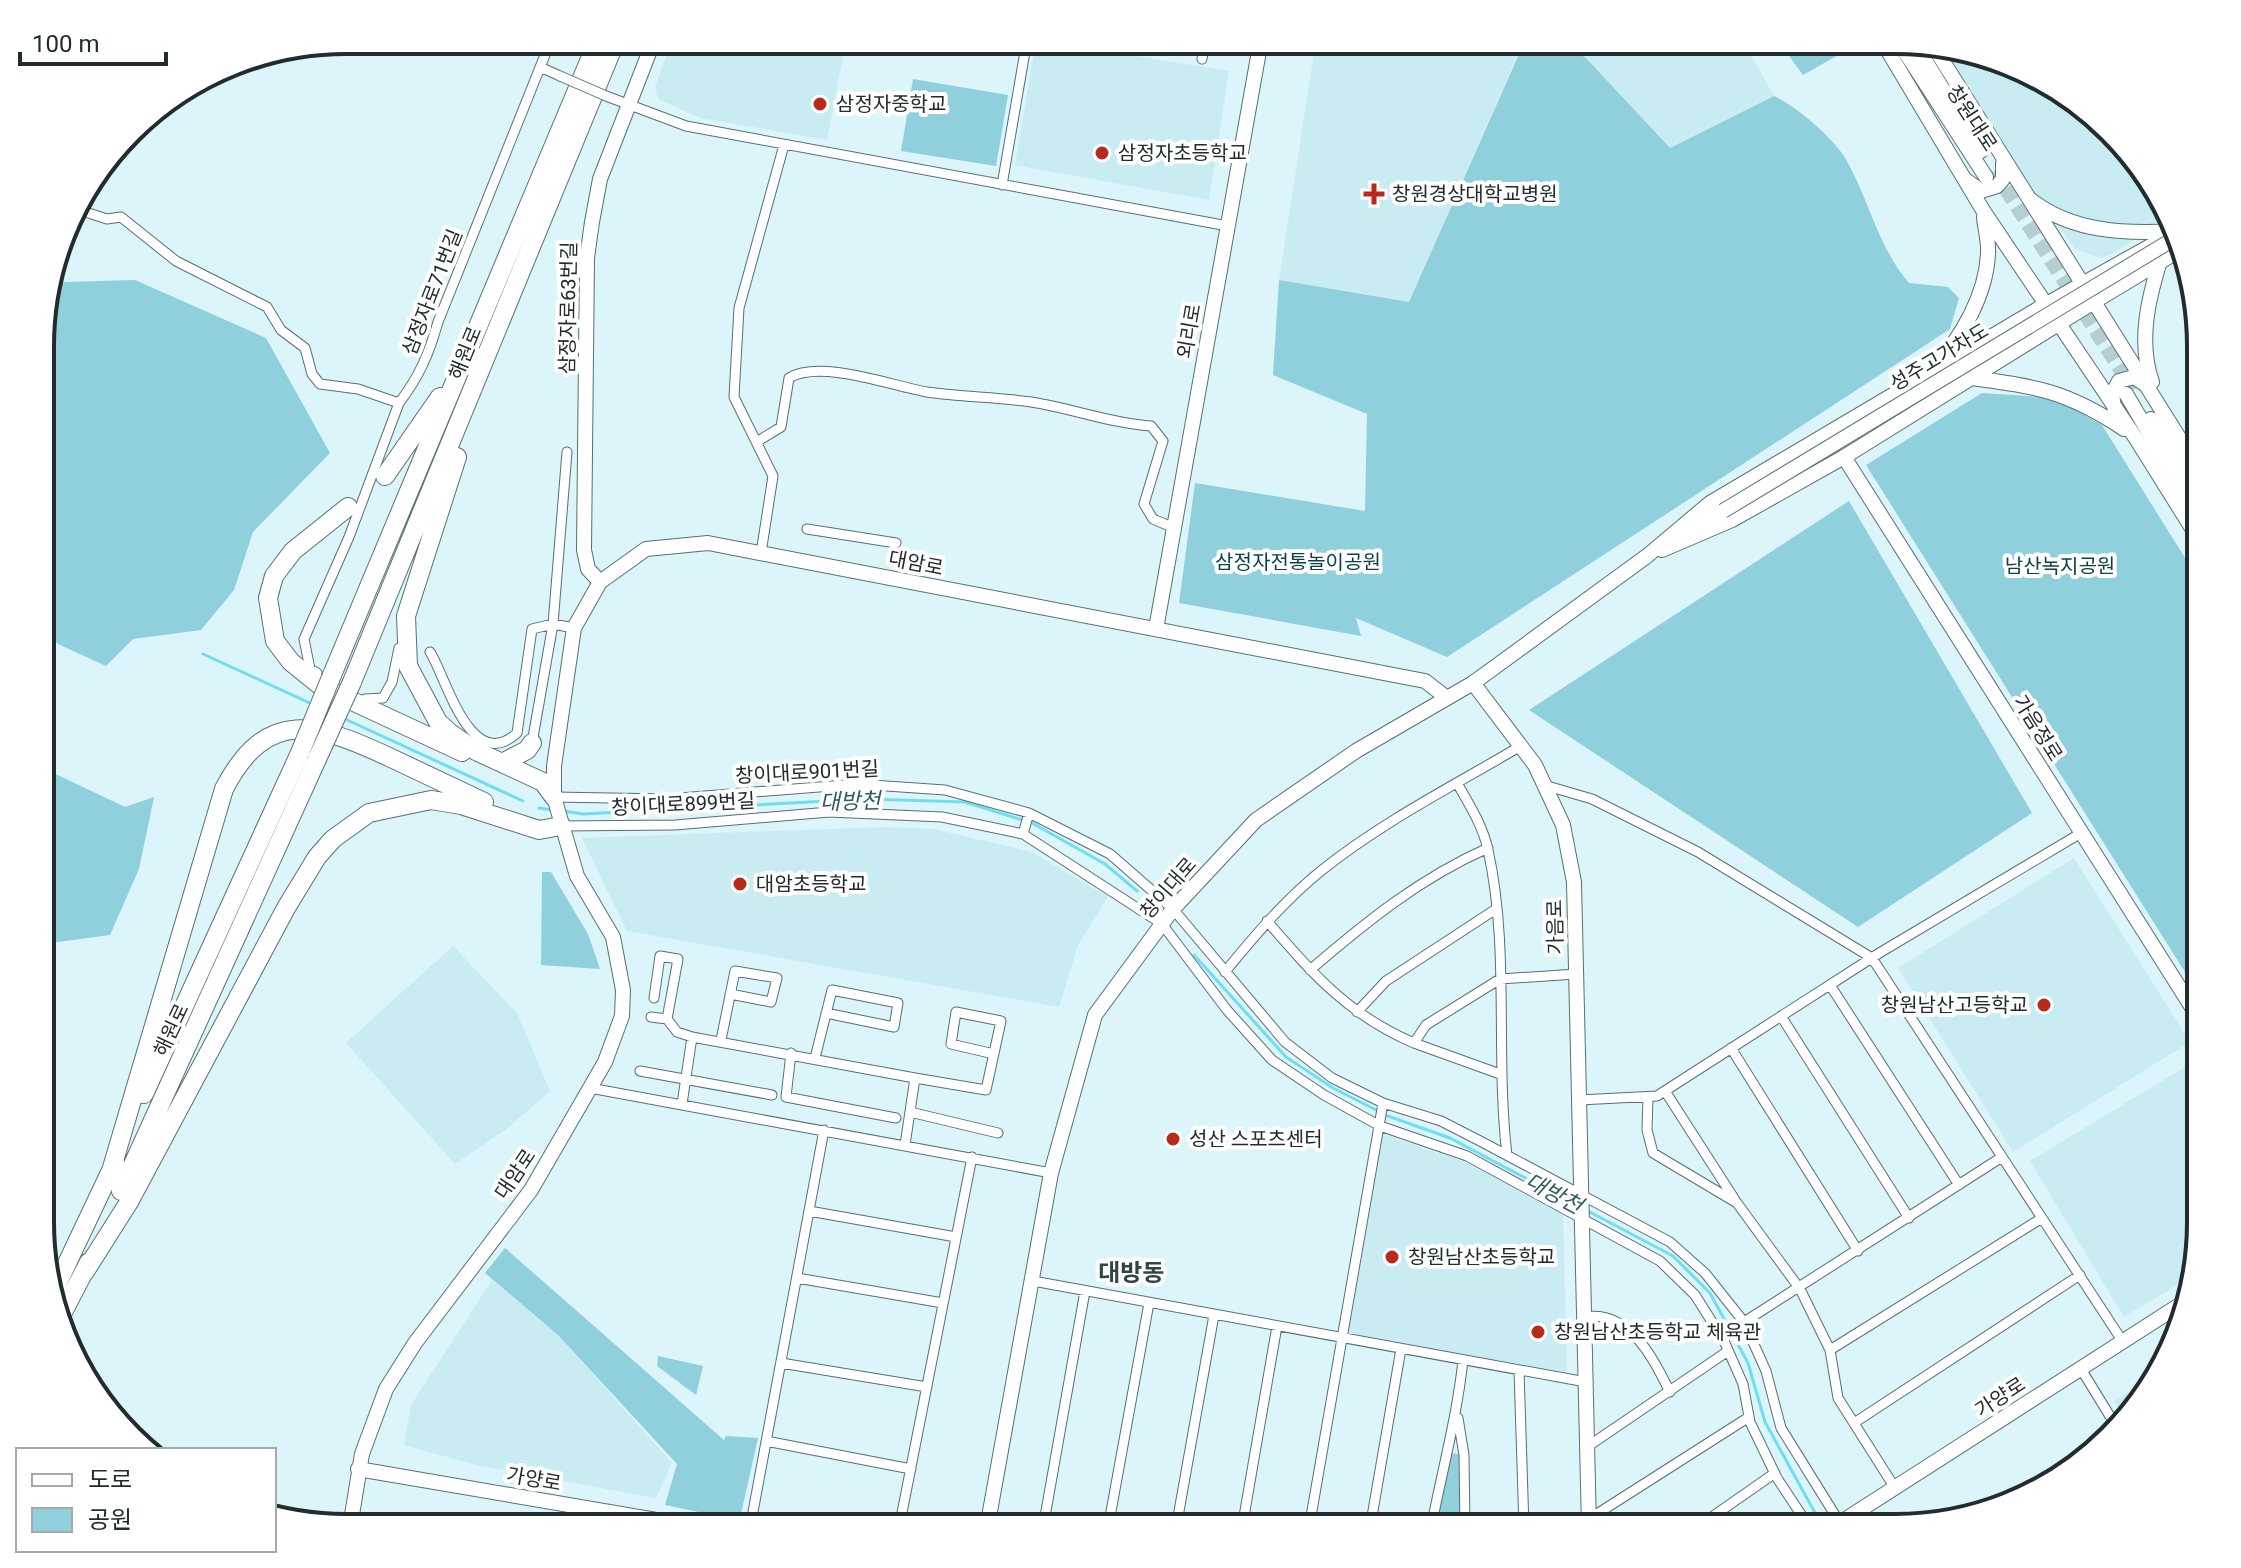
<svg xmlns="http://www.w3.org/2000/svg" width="2241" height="1568" font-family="Roboto,'Noto Sans KR',sans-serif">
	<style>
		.built { fill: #c8ecf2 }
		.green { fill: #8fd0dc }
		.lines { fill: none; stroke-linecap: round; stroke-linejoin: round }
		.stream { stroke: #70def1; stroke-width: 3 }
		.primary-tunnel { stroke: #b6cdd1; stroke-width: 14; stroke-dasharray: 14 7; stroke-linecap: butt }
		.street-casing { stroke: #586f74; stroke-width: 11 }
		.secondary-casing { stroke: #586f74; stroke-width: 16 }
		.primary-casing { stroke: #586f74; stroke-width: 16 }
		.highway-casing { stroke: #586f74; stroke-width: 20 }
		.street { stroke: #fff; stroke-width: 9 }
		.secondary { stroke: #fff; stroke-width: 14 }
		.primary { stroke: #fff; stroke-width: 14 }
		.highway { stroke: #fff; stroke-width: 18 }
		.street-bridge-casing { stroke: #586f74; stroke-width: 11; stroke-linecap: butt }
		.secondary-bridge-casing { stroke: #586f74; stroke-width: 16; stroke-linecap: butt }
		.highway-bridge-casing { stroke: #586f74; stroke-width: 20; stroke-linecap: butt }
		.street-bridge { stroke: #fff; stroke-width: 9 }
		.secondary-bridge { stroke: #fff; stroke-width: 14 }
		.highway-bridge { stroke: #fff; stroke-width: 18 }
		.poi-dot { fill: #b82b1a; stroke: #fff; stroke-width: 3 }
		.labels { text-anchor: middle; stroke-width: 8; stroke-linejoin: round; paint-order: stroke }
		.poi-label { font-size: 20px; fill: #222b2d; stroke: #fff; text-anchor: start }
		.street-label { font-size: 20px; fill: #222b2d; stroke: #fff }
		.park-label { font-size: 20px; fill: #0d4149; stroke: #fff }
		.water-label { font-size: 22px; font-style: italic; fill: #2d5c65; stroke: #fff }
		.quarter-label { font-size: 24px; font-weight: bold; fill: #31464a; stroke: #fff }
		.rim { fill: none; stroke: #222b2d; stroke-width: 4 }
	</style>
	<rect width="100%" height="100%" fill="#dbf5fa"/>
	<!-- built -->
	<path class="built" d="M 672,40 L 846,40 L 827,140 L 700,118 L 658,99 L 655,87 Z
		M 1036,40 L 1229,71 L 1209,200 L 1015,165 Z
		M 1316,40 L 1530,40 L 1520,49 L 1409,302 L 1279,280 Z
		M 1539,40 L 1743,41 L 1774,96 L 1670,148 L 1586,58 L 1560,43 Z
		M 1944,47 L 1994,56 L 2081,103 L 2171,216 L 2112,254 L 2101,258 L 2075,249 L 2032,190 Z
		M 884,827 L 934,829 L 1032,852 L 1108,897 L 1078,945 L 1059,1007 L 627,931 L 582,838 Z
		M 2074,858 L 2190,1042 L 2013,1152 L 1898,968 Z
		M 453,946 L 517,1013 L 550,1091 L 505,1130 L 455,1164 L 346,1043 Z
		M 2200,1058 L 2200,1242 L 2194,1275 L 2124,1317 L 2030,1161 Z
		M 1383,1134 L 1467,1163 L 1563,1215 L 1567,1372 L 1348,1335 Z
		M 492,1280 L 558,1335 L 672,1463 L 656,1498 L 480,1466 L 404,1445 L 411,1405 Z
		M 2155,1376 L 2138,1408 L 2125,1419 L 2114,1401 Z"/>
	<!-- green -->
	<path class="green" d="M 1530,40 L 1560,43 L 1586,58 L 1670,148 L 1774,96 C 1795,105 1832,137 1844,156 C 1869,198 1877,246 1909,283 L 1948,287 L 1959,298 L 1950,329 L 1447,657 L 1356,618 L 1361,636 L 1179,603 L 1195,483 L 1365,511 L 1367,414 L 1273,375 L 1279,280 L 1409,302 L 1523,45 Z
		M 1778,41 L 1844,41 L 1849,49 L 1803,75 Z
		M 913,79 L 1008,95 L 996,166 L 901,151 Z
		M 52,276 L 64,282 L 135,280 L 266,338 L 330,453 L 253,532 L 234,590 L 201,630 L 133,639 L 106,666 L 58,644 L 43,629 L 43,307 Z
		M 1982,393 L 2055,398 L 2102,425 L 2200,582 L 2200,996 L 1866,465 Z
		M 1849,501 L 2032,813 L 1858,927 L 1529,710 Z
		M 43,768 L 125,807 L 154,797 L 139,869 L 110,935 L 43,944 Z
		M 542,872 L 551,872 L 588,934 L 600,969 L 541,965 Z
		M 505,1248 L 724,1440 L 726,1436 L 758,1438 L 741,1514 L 732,1519 L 665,1505 L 677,1464 L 558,1335 L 485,1273 Z
		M 658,1356 L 703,1366 L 696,1395 L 657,1366 Z
		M 1445,1452 L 1464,1455 L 1465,1528 L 1431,1528 Z"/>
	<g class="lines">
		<!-- stream -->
		<path class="stream" d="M 203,654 L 312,704
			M 345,719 L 523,801
			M 539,808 L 551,810
			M 563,811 L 583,814 L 867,799 L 965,802 L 1032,823 L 1105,864 L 1137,891
			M 1194,955 L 1286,1057 L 1333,1088 L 1378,1111
			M 1385,1115 L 1450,1138 L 1576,1205
			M 1586,1210 L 1673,1256 L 1710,1293 L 1748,1363 L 1765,1422 L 1819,1520"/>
		<!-- primary-tunnel -->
		<path class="primary-tunnel" d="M 1994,171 L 2133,390"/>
		<defs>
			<path id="street" d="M 1202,59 L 1205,40
				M 540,67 L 560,76
				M 606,96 L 686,126 L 1228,226
				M 1002,185 L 1027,40
				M 73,208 L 107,219 L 121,217 L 176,261 L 267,307 L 281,330 L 305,348 L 312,374 L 320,384 L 358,389 L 399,403 C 419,377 429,354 438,322 L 551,40
				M 2176,252 L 2184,267
				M 758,441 L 781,427 L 789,378 C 821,359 892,386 927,392 C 961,397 996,397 1031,402 C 1071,408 1109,423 1151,426 L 1163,441 L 1144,504 L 1153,519 L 1174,528
				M 807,529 L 896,543
				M 761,553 L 773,476 L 734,397 L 739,308 L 784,145
				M 430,652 C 445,674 470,776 517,733 L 532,629 L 553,624 L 574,628
				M 317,673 L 310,669 L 304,639 L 349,537 L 399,403
				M 365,699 L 383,698 L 392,682 L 399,648
				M 532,743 L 553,624 L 567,452
				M 1457,783 C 1469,804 1483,826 1488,850 C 1510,949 1495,1054 1507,1155
				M 1544,785 L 1592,799 L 1698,852 L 1872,958 L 2123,1342
				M 554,797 L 667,799 L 857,784 L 945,790 L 1029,813 L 1110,854 L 1173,909 L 1285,1042 L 1332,1078 L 1383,1103 L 1441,1121 L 1482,1142 L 1670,1242 L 1705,1273 L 1744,1322 L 1766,1371 L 1781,1428 L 1840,1523
				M 856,813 L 857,784
				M 561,826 L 675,825 L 829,812 L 942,817 L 1023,834 L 1162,924 L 1227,1010 L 1272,1060 L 1324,1095 L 1380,1126 L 1467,1156 L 1660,1261 L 1695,1295 L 1724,1341 L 1743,1384 L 1750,1422 L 1777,1478 L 1810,1528
				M 1023,834 L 1029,813
				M 1267,921 C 1312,973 1348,1015 1414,1043 L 1426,1025 L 1500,979 L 1576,974
				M 1310,970 C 1366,922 1420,878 1488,848
				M 1225,972 C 1255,935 1285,900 1322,870 C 1382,822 1453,786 1519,747
				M 1830,985 L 1959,1185
				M 654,998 L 660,956 L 678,959 L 667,1019
				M 1357,1012 L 1386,981 L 1496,909
				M 1781,1016 L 1909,1218
				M 651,1017 L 667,1019 L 677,1032 L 692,1037 L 915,1078
				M 721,1040 L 735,971 L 777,978 L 771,1002 L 730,994
				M 1414,1043 L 1500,1074
				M 1731,1048 L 1858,1251
				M 791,1053 L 786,1097 L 896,1118
				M 815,1058 L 832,990 L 898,1003 L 894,1027 L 826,1013
				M 640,1071 L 772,1095
				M 590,1088 L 1051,1173
				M 1665,1091 L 1735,1200
				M 1648,1097 L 1647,1130 L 1653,1153 L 1737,1203 L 1800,1289 L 1830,1350 L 1838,1398 L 1895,1488
				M 1579,1100 L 1657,1096 L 1881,952 L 2081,833
				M 682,1104 L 692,1037
				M 910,1112 L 998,1133
				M 905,1145 L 915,1078 L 986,1090 L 1001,1021 L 956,1012 L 951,1044 L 994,1054
				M 809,1211 L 956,1237
				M 797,1278 L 943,1303
				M 1033,1281 L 1586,1382
				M 1584,1317 C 1629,1309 1653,1358 1670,1392
				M 1744,1322 L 2002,1157
				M 1830,1350 L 2042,1218
				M 781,1363 L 927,1387
				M 2081,1369 L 2116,1426
				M 1519,1370 L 1524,1528
				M 1458,1418 L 1464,1455 L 1465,1528
				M 1854,1423 L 2080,1275
				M 766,1441 L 911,1469
				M 1587,1447 L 1728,1351
				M 1045,1517 L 1101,1528
				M 1589,1519 L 1749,1417
				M 750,1528 L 824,1130
				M 899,1528 L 972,1157
				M 1043,1528 L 1085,1291
				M 1108,1528 L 1149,1303
				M 1176,1528 L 1214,1315
				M 1242,1528 L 1277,1326
				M 1309,1528 L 1383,1103
				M 1370,1528 L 1401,1349
				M 1431,1528 C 1442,1471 1457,1417 1463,1360
				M 1696,1528 L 1775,1473"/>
			<path id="secondary" d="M 2092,303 L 2180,250
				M 2043,306 L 2161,240
				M 1844,457 L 2200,1020
				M 1675,539 L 1723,511
				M 600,582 L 588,569 L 584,550 L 587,258 L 592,222 L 600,179 L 654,40
				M 1156,629 L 1261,40
				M 1473,683 L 1535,765 L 1563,825 L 1574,882 L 1589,1528
				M 358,1469 L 703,1528
				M 350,1527 L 362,1454 L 386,1389 L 415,1343 L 531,1190 L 605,1062 L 622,1016 L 623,990 L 613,937 L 577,876 L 554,797 L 554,766 L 574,628 L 600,582 L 646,549 L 708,543 L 1425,681 L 1447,698
				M 1832,1528 L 2189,1299"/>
			<path id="primary" d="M 1882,41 L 1984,212 L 2135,437 L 2200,541
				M 1898,41 L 1986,177
				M 1913,41 L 1981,151
				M 1932,44 L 2200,471
				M 1967,181 L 1981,191 L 1997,186 L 2003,179 L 2003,163
				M 2031,200 C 2072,232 2125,234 2175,231
				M 1935,365 C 1962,338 1986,294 1988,254 C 1989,242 1985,229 1984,217
				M 1972,378 C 2038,387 2067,391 2124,429
				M 2152,382 C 2138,342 2148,300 2160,261
				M 2126,394 L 2200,519
				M 2114,407 L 2112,394 L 2119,381 L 2134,377 L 2146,385
				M 2151,419 L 2200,496
				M 1662,550 L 1732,520 L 1844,457 L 2092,303
				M 987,1528 L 1051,1173 L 1095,1015 L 1173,909 L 1256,820 L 1356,751 L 1473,683 L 1647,556 L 1710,503 L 2043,306"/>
			<path id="highway" d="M 457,457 L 406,616 L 408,666 L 438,722 L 450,733 L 476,751 L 543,782 L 554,797
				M 385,476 L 440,397
				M 348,507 L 293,551 L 274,576 L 268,598 L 275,641 L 291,662 L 322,687 L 462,752
				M 332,675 L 598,40
				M 352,682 L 616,40
				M 502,763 L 527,750 L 532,743
				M 144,1094 L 299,755
				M 111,1171 L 224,789 C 267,706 318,724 389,757 C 421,772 453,787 484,802
				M 121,1191 L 317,759
				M 84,1273 L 129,1202 L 286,908 L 317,857 L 333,839 L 369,813 L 431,800 L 461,805 L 539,830 L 561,826
				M 53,1293 L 115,1162
				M 61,1316 L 89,1262"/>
		</defs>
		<!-- street casing -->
		<use href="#street" class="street-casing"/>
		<!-- secondary casing -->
		<use href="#secondary" class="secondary-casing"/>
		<!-- primary casing -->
		<use href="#primary" class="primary-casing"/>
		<!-- highway casing -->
		<use href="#highway" class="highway-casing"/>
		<!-- street -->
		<use href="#street" class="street"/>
		<!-- secondary -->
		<use href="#secondary" class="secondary"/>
		<!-- primary -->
		<use href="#primary" class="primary"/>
		<!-- highway -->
		<use href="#highway" class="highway"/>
		<defs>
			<path id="street-bridge" d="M 560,76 L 606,96"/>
			<path id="secondary-bridge" d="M 1723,511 L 2177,237"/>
			<path id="highway-bridge" d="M 299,755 L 332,675
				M 317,759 L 352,682"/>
		</defs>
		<!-- street-bridge casing -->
		<use href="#street-bridge" class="street-bridge-casing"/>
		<!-- secondary-bridge casing -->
		<use href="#secondary-bridge" class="secondary-bridge-casing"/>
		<!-- highway-bridge casing -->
		<use href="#highway-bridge" class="highway-bridge-casing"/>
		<!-- street-bridge -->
		<use href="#street-bridge" class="street-bridge"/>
		<!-- secondary-bridge -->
		<use href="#secondary-bridge" class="secondary-bridge"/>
		<!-- highway-bridge -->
		<use href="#highway-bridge" class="highway-bridge"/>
	</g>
	<!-- markers -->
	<g class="poi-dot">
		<circle cx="820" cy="104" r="8"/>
		<circle cx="1102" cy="153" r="8"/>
		<path d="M1370 182h8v8h8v8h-8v8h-8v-8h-8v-8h8z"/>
		<circle cx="740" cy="884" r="8"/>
		<circle cx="2044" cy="1005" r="8"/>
		<circle cx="1173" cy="1139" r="8"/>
		<circle cx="1392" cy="1257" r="8"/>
		<circle cx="1538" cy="1332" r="8"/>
	</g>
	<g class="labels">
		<!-- poi labels -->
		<g class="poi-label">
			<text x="836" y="111">삼정자중학교</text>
			<text x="1118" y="160">삼정자초등학교</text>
			<text x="1392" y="201">창원경상대학교병원</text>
			<text x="756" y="891">대암초등학교</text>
			<text x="2028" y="1012" text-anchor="end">창원남산고등학교</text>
			<text x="1189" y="1146">성산 스포츠센터</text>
			<text x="1408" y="1264">창원남산초등학교</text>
			<text x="1554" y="1339">창원남산초등학교 체육관</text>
		</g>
		<!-- street labels -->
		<g class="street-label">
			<text transform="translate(1972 118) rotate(57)" y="7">창원대로</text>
			<text transform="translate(432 292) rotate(-69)" y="7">삼정자로71번길</text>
			<text transform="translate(568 308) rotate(-89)" y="7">삼정자로63번길</text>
			<text transform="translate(1189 331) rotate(-80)" y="7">외리로</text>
			<text transform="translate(465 353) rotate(-68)" y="7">해원로</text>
			<text transform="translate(1939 357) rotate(-31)" y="7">성주고가차도</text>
			<text transform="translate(916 563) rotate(11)" y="7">대암로</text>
			<text transform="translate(2038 728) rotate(58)" y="7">가음정로</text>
			<text transform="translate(807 772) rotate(-3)" y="7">창이대로901번길</text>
			<text transform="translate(683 804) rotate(-3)" y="7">창이대로899번길</text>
			<text transform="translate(1168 888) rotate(-49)" y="7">창이대로</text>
			<text transform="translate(1555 927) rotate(-91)" y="7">가음로</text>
			<text transform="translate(171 1030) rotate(-65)" y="7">해원로</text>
			<text transform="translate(515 1174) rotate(-56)" y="7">대암로</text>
			<text transform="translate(2000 1397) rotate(-33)" y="7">가양로</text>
			<text transform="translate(534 1479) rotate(10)" y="7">가양로</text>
		</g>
		<!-- park labels -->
		<g class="park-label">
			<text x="1298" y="569">삼정자전통놀이공원</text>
			<text x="2060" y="573">남산녹지공원</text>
		</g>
		<!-- water labels -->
		<g class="water-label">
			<text transform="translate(850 801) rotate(-2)" y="8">대방천</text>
			<text transform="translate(1554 1193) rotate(28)" y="8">대방천</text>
		</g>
		<!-- quarter labels -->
		<g class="quarter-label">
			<text x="1131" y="1281">대방동</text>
		</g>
	</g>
	<!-- crop -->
	<path d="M0 0H2241V1568H0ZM346 54H1895A292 292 0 0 1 2187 346V1222A292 292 0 0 1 1895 1514H346A292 292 0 0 1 54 1222V346A292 292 0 0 1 346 54Z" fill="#fff" fill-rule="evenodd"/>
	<path class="rim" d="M346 54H1895A292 292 0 0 1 2187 346V1222A292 292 0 0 1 1895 1514H346A292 292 0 0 1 54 1222V346A292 292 0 0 1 346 54Z"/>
	<!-- legend -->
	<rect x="16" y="1448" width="260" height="104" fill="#ffffff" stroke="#a7aaab" stroke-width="2"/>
	<rect x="32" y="1474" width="40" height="12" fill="#ffffff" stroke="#a7aaab" stroke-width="2"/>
	<text x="88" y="1488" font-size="24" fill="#222b2d">도로</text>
	<rect x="32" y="1508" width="40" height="24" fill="#8fd0dc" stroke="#a7aaab" stroke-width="2"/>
	<text x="88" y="1528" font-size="24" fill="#222b2d">공원</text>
	<!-- scale -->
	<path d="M20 52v12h146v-12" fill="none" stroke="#222b2d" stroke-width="4"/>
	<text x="32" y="52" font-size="24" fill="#222b2d" stroke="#ffffff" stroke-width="6" paint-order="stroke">100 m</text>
</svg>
